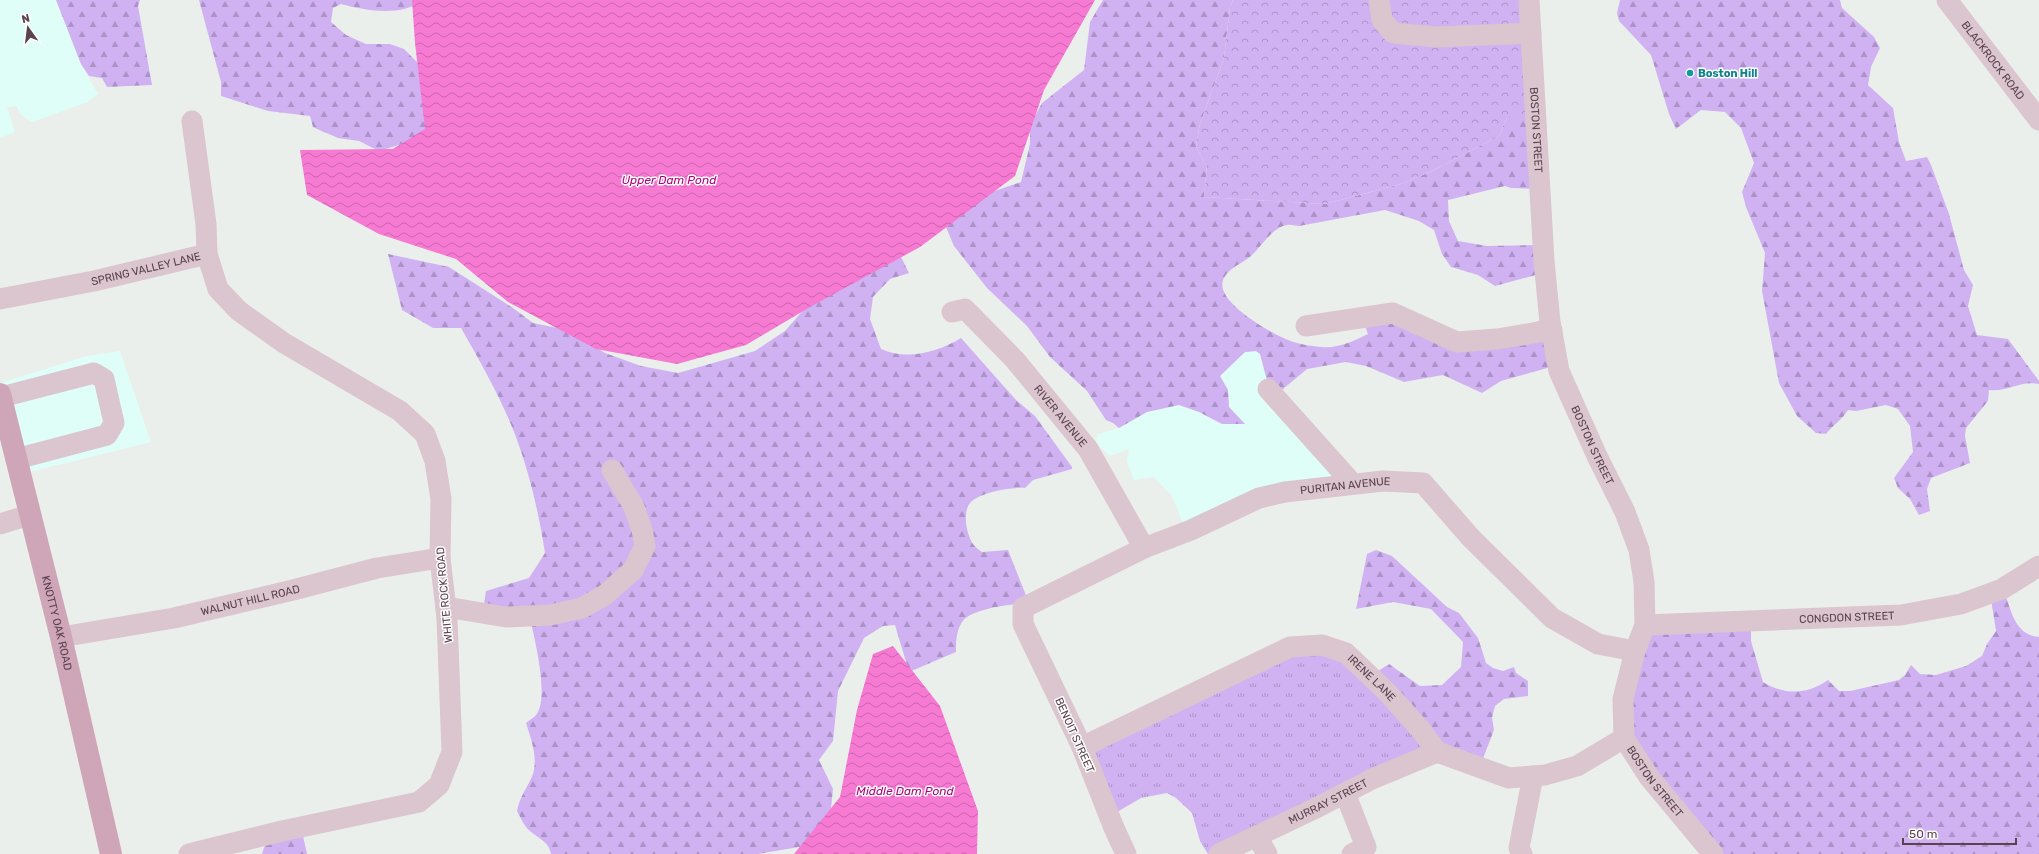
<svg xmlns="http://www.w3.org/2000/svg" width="2039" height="854" font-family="Rubik,sans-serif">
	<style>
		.commercial { fill: #dffef7 }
		.grass { fill: url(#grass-tufts) }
		.forest { fill: url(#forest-firs) }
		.park { fill: url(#park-crowns) }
		.water { fill: url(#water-waves) }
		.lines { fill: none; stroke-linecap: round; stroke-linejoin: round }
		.minor { stroke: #dbc5cf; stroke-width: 21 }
		.major { stroke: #cfa6b8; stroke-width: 22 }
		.culture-dot { fill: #0f9aa8; stroke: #fff; stroke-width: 1.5 }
		.labels { text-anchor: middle; stroke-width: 3; stroke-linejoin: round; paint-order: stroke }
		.street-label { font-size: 11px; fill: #5b424d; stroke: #fff }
		.culture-label { font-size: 11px; font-weight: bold; fill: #0d838f; stroke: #fff; text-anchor: start }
		.water-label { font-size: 12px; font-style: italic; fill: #af007d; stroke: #fff }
	</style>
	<defs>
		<pattern id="grass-tufts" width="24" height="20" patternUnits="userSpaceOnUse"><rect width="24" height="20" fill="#d0b2f3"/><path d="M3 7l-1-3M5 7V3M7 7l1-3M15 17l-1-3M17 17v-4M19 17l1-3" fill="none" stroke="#ac92c7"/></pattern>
		<pattern id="forest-firs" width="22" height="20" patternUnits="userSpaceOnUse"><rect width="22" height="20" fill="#d0b2f3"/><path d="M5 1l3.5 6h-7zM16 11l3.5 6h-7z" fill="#ac92c7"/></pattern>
		<pattern id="park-crowns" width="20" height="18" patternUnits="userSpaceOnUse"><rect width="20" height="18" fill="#d0b2f3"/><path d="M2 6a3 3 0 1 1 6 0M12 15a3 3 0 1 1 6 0" fill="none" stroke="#ac92c7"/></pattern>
		<pattern id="water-waves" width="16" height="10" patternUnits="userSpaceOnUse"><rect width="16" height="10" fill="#f679d2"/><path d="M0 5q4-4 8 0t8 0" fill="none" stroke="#ca65ad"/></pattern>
	</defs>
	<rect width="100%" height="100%" fill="#ebefeb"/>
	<!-- commercial -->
	<path class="commercial" d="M 0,0 L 56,0 L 81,64 L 98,94 L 88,102 L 32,122 L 20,114 L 17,106 L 7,107 L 15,132 L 0,138 Z
		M 120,351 L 151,442 L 21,474 L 0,392 L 0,383 L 87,356 Z
		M 1257,351 L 1260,354 L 1269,388 L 1347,476 L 1184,526 L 1172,496 L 1154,477 L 1134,480 L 1127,461 L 1129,449 L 1110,456 L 1096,443 L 1098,434 L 1119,428 L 1147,412 L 1179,405 L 1199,412 L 1222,424 L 1245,424 L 1229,407 L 1228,390 L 1220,376 L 1245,352 Z"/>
	<!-- grass -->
	<path class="grass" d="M 1324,644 L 1436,750 L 1215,854 L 1208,854 L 1200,841 L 1192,813 L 1176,798 L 1167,793 L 1141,798 L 1112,815 L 1084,745 L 1245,666 Z"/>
	<!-- forest -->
	<path class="forest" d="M 56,0 L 140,0 L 138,6 L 152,85 L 107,87 L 102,78 L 89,76 L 81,64 Z
		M 199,0 L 424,0 C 401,17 367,11 341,4 L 333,8 L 331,22 L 346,35 L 366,44 L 390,44 L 404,49 L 418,63 L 431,135 L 379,151 L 359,141 L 338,138 L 317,129 L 313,127 L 310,116 L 268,111 L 221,96 L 221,82 Z
		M 1103,0 L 1233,0 L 1230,7 L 1224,58 L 1200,124 L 1196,146 L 1203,160 L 1207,166 L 1204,197 L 1325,204 L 1401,184 L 1432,171 L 1499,136 L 1507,117 L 1534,117 L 1539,189 L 1511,188 L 1505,186 L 1448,200 L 1449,221 L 1458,241 L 1487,246 L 1542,245 L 1543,273 L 1495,286 L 1478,275 L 1451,267 L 1442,254 L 1434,230 L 1419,221 L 1385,210 L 1299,226 C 1296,226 1290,224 1287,225 C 1274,227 1263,243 1255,252 C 1246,263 1229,266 1223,280 C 1215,302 1271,333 1288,340 C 1298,344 1311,346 1321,347 C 1337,349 1354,341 1368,334 L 1365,326 L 1407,318 L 1471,337 L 1483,336 L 1550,318 L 1558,365 L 1501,381 L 1482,393 L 1443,375 L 1404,382 L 1366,366 L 1346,362 L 1307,369 L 1277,394 L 1269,388 L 1260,354 L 1256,351 L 1245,352 L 1220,376 L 1228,390 L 1229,407 L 1245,424 L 1222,424 L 1199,412 L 1179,405 L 1147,412 L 1119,428 L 1113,423 L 1106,420 L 1087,391 L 1050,357 L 1027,326 L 987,288 L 954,246 L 943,220 L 968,200 L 1021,182 L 1030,144 L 1030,125 L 1042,103 L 1084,70 L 1090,22 Z
		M 1620,0 L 1840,0 L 1842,8 L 1874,37 L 1880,48 L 1871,67 L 1868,85 L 1893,108 L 1899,142 L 1906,161 L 1927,157 L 1931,165 L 1949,214 L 1964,270 L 1973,285 L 1968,306 L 1977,335 L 2008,339 L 2039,381 L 2039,384 C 2020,380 2009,392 1989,390 L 1988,401 L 1966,428 L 1965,436 L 1970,463 L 1931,478 L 1927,489 L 1930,511 L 1919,515 L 1910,499 L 1898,488 L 1894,478 L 1913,452 L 1910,426 L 1898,409 L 1886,405 L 1856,411 L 1848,410 C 1842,420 1833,425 1826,434 L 1816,433 L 1797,416 L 1779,383 L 1762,291 L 1765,253 L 1746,207 L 1742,192 L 1754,163 L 1741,128 L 1725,112 L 1701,110 L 1676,129 L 1669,114 L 1651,55 L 1619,21 L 1617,13 Z
		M 898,251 L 909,273 L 890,279 L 873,297 L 870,319 L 881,349 C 907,361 938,352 961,338 L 1016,400 L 1035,416 L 1072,467 L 1072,469 L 1033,480 L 1025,488 C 1012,487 981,492 971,502 C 962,511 966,533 973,544 C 975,547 979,550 982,552 L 1008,550 L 1029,603 C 1015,603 969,609 962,622 C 956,632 956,641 956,652 L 909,672 L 895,625 L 883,626 L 864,638 L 838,691 L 833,741 L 819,760 L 833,789 L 828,838 L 811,845 L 758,854 L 551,854 C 549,840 534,837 526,827 C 522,822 520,816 517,811 C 520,795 528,787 533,774 C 538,756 531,739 526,723 C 529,720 534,718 536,715 C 550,698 534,638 530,617 L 483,610 L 486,591 L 529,578 L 545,553 C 539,514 530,475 516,437 C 503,402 480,361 461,328 L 433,328 L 402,310 L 388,254 L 449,267 L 513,308 L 533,323 L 568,330 L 605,353 L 641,366 L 678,373 L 755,351 L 785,331 L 823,288 Z
		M 1376,550 L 1392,556 L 1447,607 L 1459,613 L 1478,638 L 1486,663 L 1493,668 L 1503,671 L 1514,667 L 1516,673 L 1528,681 L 1528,696 L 1504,699 L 1495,706 L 1492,718 L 1494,730 L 1482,761 L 1436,750 L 1372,675 L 1389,664 L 1420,686 L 1442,685 L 1461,667 L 1463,642 L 1431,609 L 1393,602 L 1356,609 L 1367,554 Z
		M 2003,588 C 2011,609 2014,635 2039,637 L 2039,854 L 1715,854 L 1625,737 L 1642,630 L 1751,623 L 1751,641 L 1763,682 C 1784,695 1807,695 1828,680 L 1839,691 L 1850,691 L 1899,680 L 1905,675 L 1911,665 L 1920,674 L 1936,675 L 1966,666 L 1982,656 L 1987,644 L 1996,631 L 1990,593 Z
		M 301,827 L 307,854 L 262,854 L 268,835 Z"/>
	<!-- park -->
	<path class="park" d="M 1233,0 L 1530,0 L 1534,117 L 1507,117 L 1499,136 L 1432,171 L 1401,184 L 1325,204 L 1204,197 L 1207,166 L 1203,160 L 1196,146 L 1200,124 L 1224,58 L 1230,7 Z"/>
	<!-- water -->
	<path class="water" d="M 412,0 L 1095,0 L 1044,90 L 1015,176 L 920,247 L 810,307 L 746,345 L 677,364 L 596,349 L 508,302 L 456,259 L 379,234 L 307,195 L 300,150 L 393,149 L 425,129 L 415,43 Z
		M 893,646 L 940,706 L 978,811 L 977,854 L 794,854 L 840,797 L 857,710 L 873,654 Z"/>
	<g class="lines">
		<!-- minor -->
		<g class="minor">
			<path d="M 1379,0 L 1382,20 L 1393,33 L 1436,37 L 1531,33"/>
			<path id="s1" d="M 1529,0 L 1544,261 L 1550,322 L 1559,371 L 1597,456 L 1625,512 L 1639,550 L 1644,582 L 1645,625 L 1635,651 L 1623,699 L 1624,738 L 1649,777 L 1713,854"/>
			<path id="s2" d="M 1947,0 L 2039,120"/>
			<path id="s3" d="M 0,299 L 94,281 L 207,254"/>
			<path id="s4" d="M 952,312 L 965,309 L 1015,360 L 1088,449 L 1144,548"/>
			<path d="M 1306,326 L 1393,313 L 1457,342 L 1497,339 L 1552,330"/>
			<path d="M 1268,389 L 1353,484"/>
			<path d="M 1,397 L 94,373 L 104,379 L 114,423 L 107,435 L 16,459"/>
			<path d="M 0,524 L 29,515"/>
			<path d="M 446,607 L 506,617 L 550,615 L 582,608 L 605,595 L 633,570 L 645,546 L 642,530 L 634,507 L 612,470"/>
			<path id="s5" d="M 1645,625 L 1901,615 L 1961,604 L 2002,589 L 2039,566"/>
			<path id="s6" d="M 61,637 L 174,618 L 293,590 L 377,568 L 440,558"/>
			<path id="s7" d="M 1082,747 L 1290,647 L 1322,645 L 1346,653 L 1387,692 L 1421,730 L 1437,752 L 1509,778 L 1545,775 L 1577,766 L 1624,738"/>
			<path d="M 1345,793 L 1366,847 L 1352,854"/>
			<path d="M 1257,836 L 1267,854"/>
			<path d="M 189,854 L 282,831 L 419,802 L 439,785 L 452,752 L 447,618 L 440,558 L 441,499 L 435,461 L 425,434 L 400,411 L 284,343 L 239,311 L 218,289 L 207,254 L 206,224 L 192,121"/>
			<path id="s8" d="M 1126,854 L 1114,828 L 1082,747 L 1023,624 L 1023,608 L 1144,548 L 1191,530 L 1259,498 L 1285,492 L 1383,481 L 1423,483 L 1471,538 L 1552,618 L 1598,644 L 1635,651"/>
			<path id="s9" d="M 1219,854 L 1318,807 L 1372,779 L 1437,752"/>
			<path d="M 1522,854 L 1519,848 L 1533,776"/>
		</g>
		<!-- major -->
		<path class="major" id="s10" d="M 0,394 L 61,637 L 111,854"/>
	</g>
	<!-- markers -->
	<circle class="culture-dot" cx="1690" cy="73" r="4"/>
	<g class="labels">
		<!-- street labels -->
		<g class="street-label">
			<text dy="4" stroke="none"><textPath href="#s2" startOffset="76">BLACKROCK ROAD</textPath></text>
			<text dy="4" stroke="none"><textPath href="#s1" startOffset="130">BOSTON STREET</textPath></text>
			<text dy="4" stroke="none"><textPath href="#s3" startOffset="149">SPRING VALLEY LANE</textPath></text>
			<text dy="4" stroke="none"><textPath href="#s4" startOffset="157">RIVER AVENUE</textPath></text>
			<text dy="4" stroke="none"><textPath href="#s1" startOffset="454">BOSTON STREET</textPath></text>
			<text dy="4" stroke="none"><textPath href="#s8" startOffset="616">PURITAN AVENUE</textPath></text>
			<text transform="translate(444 595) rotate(-95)" y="4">WHITE ROCK ROAD</text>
			<text dy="4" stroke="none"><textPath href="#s6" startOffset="193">WALNUT HILL ROAD</textPath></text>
			<text dy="4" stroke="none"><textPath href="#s5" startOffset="202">CONGDON STREET</textPath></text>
			<text dy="4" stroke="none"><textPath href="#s10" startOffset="236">KNOTTY OAK ROAD</textPath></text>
			<text dy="4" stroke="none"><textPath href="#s7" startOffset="324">IRENE LANE</textPath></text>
			<text transform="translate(1075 735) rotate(66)" y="4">BENOIT STREET</text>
			<text dy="4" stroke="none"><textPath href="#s1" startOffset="814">BOSTON STREET</textPath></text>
			<text dy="4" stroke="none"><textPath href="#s9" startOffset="121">MURRAY STREET</textPath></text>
		</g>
		<!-- culture labels -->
		<g class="culture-label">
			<text x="1698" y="77">Boston Hill</text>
		</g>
		<!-- water labels -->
		<g class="water-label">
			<text x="669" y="184">Upper Dam Pond</text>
			<text x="905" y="795">Middle Dam Pond</text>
		</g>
	</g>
	<!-- north arrow -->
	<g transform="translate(28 28) rotate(346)" stroke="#ffffff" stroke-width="3" paint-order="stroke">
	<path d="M0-3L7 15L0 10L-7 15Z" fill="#5b424d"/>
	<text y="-6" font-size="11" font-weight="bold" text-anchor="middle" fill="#5b424d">N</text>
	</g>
	<!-- scale -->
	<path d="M1903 838v6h113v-6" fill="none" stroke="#5b424d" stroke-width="2"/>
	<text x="1909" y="838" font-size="12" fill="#5b424d" stroke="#ffffff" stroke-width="3" paint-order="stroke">50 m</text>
</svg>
